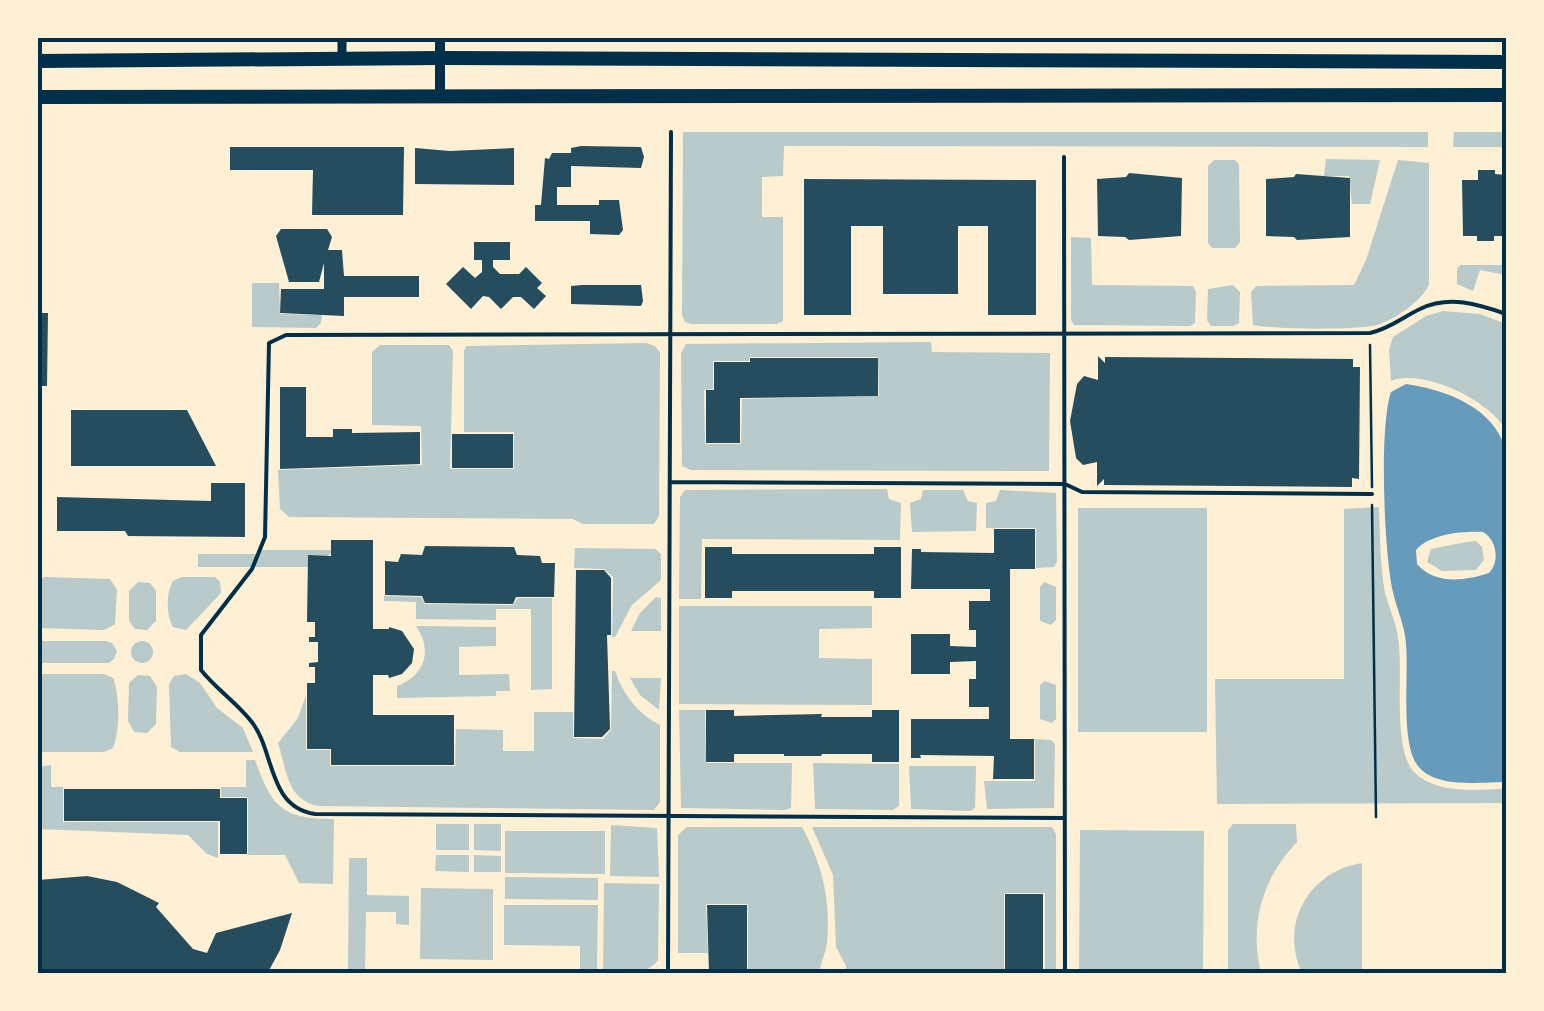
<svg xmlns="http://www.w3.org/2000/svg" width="1544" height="1011" font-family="'Asap Condensed',sans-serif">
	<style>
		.green { fill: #b9caca; fill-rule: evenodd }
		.water { fill: #669bbc; fill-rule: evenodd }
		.building { fill: #264d5e }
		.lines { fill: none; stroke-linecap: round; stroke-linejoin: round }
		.path { stroke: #003049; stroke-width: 2.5 }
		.service { stroke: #003049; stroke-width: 4 }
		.minor { stroke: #003049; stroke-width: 9 }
		.tertiary { stroke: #003049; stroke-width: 10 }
		.primary { stroke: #003049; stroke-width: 14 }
		.neatline { fill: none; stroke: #003049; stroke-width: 4 }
	</style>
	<rect width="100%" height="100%" fill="#fdf0d5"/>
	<!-- green -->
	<path class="green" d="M 683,132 L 1428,132 L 1428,147 L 784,146 L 783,176 L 762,177 L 762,217 L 783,217 L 783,321 L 777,324 L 691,324 L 685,322 L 682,315 Z
		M 1454,132 L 1506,132 L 1506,147 L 1453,147 Z
		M 1326,159 L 1380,160 L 1370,204 L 1352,204 L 1349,176 L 1324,176 Z
		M 1214,160 L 1235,160 L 1239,164 L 1240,242 L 1235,248 L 1212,248 L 1208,243 L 1208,166 Z
		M 1398,160 L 1429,163 L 1429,285 C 1421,301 1397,318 1380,324 C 1361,331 1273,329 1253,325 L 1251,292 L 1256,286 L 1354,285 L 1366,260 Z
		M 1071,237 L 1091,238 L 1092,285 L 1193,286 L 1196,292 L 1195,323 L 1190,326 L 1074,325 L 1071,320 Z
		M 1460,265 L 1506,265 L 1506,275 L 1480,270 L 1473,291 L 1457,284 L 1457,269 Z
		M 252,283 L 279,283 L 280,314 L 322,315 L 321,323 L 316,328 L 252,327 Z
		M 1233,285 L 1240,292 L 1239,323 L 1233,326 L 1211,326 L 1207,320 L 1208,289 Z
		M 1443,311 L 1480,314 L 1506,324 L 1506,431 C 1491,401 1423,368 1391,381 L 1389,350 L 1393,337 L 1426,316 Z
		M 931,342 L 932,352 L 1050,353 L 1049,471 L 691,470 L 682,466 L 681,353 L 686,344 ZM 750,357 L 878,357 L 879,396 L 742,399 L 741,444 L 705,444 L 704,390 L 713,389 L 713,361 L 749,361 Z
		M 646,343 L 655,346 L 660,353 L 659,516 L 654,524 L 583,524 L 573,519 L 289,517 L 280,509 L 278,470 L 422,465 L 421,426 L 372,425 L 372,352 L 380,345 L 449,345 L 453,351 L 450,469 L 514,469 L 514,432 L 464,432 L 464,350 L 467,346 Z
		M 887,489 L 889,499 L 901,503 L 900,540 L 702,539 L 701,599 L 679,599 L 680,497 L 685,490 Z
		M 923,490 L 963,490 L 968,501 L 977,503 L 976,531 L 912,532 L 910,503 L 921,499 Z
		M 1000,490 L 1056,493 L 1057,561 L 1054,567 L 1036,568 L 1036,528 L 986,528 L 986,503 L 996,501 Z
		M 1379,507 C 1380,536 1380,565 1385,593 C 1389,608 1396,622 1398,638 C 1404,671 1391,752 1416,774 C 1440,795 1478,789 1506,789 L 1506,803 L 1217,804 L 1215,679 L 1344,679 L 1344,509 Z
		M 1078,508 L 1207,508 L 1207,732 L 1078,732 Z
		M 1466,542 L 1476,541 L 1482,547 L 1484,560 L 1476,570 L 1442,571 L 1427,562 L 1431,549 Z
		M 575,548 L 655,549 L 661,554 L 661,580 L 632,605 L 615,637 L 612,637 L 613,577 L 604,569 L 574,568 Z
		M 259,550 L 335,550 L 314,567 L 198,567 L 198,554 L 258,554 Z
		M 45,577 L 110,579 L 117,590 L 115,624 L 104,630 L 38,628 L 38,580 Z
		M 215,577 L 220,582 L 221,593 L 186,630 L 173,627 C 166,615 166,592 173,581 L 182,577 Z
		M 138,582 L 150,583 L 156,591 L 156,621 L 147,630 L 135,629 L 129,621 L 129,591 Z
		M 1044,582 L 1056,587 L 1056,620 L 1051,625 L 1040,621 L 1040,587 Z
		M 384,596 L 421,597 L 425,604 L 513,605 L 518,598 L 552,598 L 552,689 L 531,690 L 531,609 L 496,609 L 496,620 L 416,619 L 416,602 L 384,601 Z
		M 656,597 L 661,598 L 661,631 L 631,631 L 640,613 Z
		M 679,606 L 872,606 L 872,628 L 819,629 L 819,658 L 872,659 L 872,705 L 679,704 Z
		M 416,626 L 496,627 L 496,646 L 459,647 L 459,675 L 509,674 L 510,691 L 496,691 L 496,696 L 397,698 L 397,686 C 425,676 433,650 416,626 Z
		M131 652a11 11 0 1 1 22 0a11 11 0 1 1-22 0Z
		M 106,641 L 112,643 L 117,651 L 114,659 L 109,663 L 38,663 L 38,641 Z
		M 612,671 L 615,671 C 623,694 638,714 660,725 L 660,802 L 654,810 L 318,806 C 286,799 287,770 278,743 L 298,718 L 306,695 L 306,750 L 330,750 L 330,766 L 455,766 L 456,729 L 503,730 L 503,751 L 534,751 L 534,712 L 573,712 L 573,738 L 603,739 L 611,730 Z
		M 38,674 L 104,674 L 113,678 C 120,695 120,731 113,748 L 104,752 L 38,752 Z
		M 186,674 L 200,683 L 217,708 L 243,728 L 253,752 L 180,752 L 171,747 L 169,684 L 174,676 Z
		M 138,675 L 150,676 L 157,687 L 156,724 L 147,733 L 134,732 L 128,721 L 129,683 Z
		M 630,678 L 661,678 L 659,710 L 640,695 Z
		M 1045,681 L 1056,685 L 1056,719 L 1052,723 L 1040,719 L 1040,685 Z
		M 679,710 L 705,710 L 706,763 L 792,763 L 791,808 L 785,810 L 681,808 Z
		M 1035,739 L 1051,740 L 1055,744 L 1054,808 L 987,809 L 984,781 L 1035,781 Z
		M 246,760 L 255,760 C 272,808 283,819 334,819 L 333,884 L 299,883 L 285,855 L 248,855 L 248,797 L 221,797 L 221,787 L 246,787 Z
		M 813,763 L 899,764 L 899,806 L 893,810 L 815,809 Z
		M 51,765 L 51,787 L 63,787 L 63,822 L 218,822 L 218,858 L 207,854 L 188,835 L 38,829 L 38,767 Z
		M 909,766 L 976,766 L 975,808 L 970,811 L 911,809 Z
		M 436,824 L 469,824 L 469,850 L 436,850 Z
		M 474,824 L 501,824 L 501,851 L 474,850 Z
		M 1233,824 L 1296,824 L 1297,842 C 1262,879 1249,924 1261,973 L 1228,973 L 1228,830 Z
		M 611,825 L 657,828 L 659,877 L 610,876 Z
		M 687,827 L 802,827 C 822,864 831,899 827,943 C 826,953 820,962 820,973 L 748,973 L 748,904 L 706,904 L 708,953 L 678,953 L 678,835 Z
		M 812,827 L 1052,827 L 1056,834 L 1056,973 L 1045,973 L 1045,893 L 1004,893 L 1004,973 L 846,973 L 846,966 L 836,947 L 833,875 Z
		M 1080,830 L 1204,831 L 1203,973 L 1079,973 Z
		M 505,831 L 605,831 L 605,874 L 505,873 Z
		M 436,855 L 469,855 L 469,872 L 435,871 Z
		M 474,855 L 501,856 L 501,872 L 474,872 Z
		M 349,858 L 367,858 L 367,895 L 409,896 L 409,925 L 396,924 L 396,912 L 366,912 L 365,973 L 348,973 Z
		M 1362,863 L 1362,973 L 1302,973 C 1279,924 1309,871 1362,863 Z
		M 505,877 L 598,878 L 598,900 L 505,899 Z
		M 604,883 L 659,884 L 658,960 C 646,977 623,974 603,973 Z
		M 421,888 L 493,889 L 493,960 L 420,959 Z
		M 504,905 L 598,905 L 597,969 L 580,969 L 580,946 L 504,945 Z"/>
	<!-- water -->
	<path class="water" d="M 1406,384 C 1446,390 1493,407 1505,448 L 1506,782 C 1481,782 1436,789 1418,766 C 1400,744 1409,674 1406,644 C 1405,626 1397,610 1393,592 C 1384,554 1379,427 1391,392 ZM 1483,532 C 1497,540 1500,562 1489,573 C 1465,581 1435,585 1417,564 L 1416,550 C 1430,534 1462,531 1483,532 Z"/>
	<!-- building -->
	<path class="building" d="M 581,146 L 641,147 L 644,157 L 641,168 L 571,166 L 571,187 L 557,187 L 557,205 L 599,205 L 599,200 L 619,200 L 623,230 L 619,235 L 590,234 L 590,221 L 535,221 L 535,205 L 541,205 L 545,158 L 549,159 L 552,153 L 571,153 L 571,148 Z
		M 230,147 L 404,147 L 403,215 L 312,215 L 313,170 L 230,170 Z
		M 415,148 L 450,151 L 514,148 L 514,185 L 415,184 Z
		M 1478,170 L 1495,170 L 1495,174 L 1506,175 L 1506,236 L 1494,236 L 1494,241 L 1477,241 L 1477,236 L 1463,236 L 1462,180 L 1478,180 Z
		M 1129,173 L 1182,178 L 1181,236 L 1129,240 L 1125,237 L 1098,236 L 1097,179 L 1126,177 Z
		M 1296,174 L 1350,178 L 1350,237 L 1297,240 L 1294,237 L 1266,236 L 1266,179 L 1294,177 Z
		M 804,179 L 1036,180 L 1036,315 L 988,315 L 988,226 L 958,226 L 958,294 L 883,294 L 883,226 L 851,226 L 851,315 L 804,315 Z
		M 281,229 L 327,229 L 332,237 L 328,250 L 342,250 L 344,276 L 419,276 L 419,297 L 344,297 L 344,316 L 280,313 L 281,289 L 324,289 L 324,263 L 319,282 L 289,282 L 276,236 Z
		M 474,242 L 510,242 L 510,260 L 493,260 L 493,267 L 500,274 L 519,274 L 526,267 L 542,283 L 537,288 L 546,296 L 534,309 L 521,297 L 513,297 L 501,309 L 489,297 L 483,296 L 471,309 L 446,284 L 463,267 L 475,278 L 482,272 L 482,260 L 474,260 Z
		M 582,285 L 641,285 L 643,301 L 641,306 L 571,304 L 571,286 Z
		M 38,313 L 48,313 L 47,386 L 38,386 Z
		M 1098,356 L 1105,363 L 1105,357 L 1353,359 L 1353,367 L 1360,367 L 1359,479 L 1352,478 L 1352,487 L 1104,485 L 1104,479 L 1097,486 L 1097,462 L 1083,465 L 1076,458 L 1070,421 L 1077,384 L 1084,376 L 1098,380 Z
		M 750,358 L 878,358 L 878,396 L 740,398 L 740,443 L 706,443 L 706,390 L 714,390 L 714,362 L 750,362 Z
		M 280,387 L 306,387 L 306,437 L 333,437 L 333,429 L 352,429 L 352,433 L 420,432 L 420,464 L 280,469 Z
		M 71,410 L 187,410 L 216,466 L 71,466 Z
		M 452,434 L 513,434 L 513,468 L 452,468 Z
		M 211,483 L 245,483 L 245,537 L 128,536 L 125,531 L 57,531 L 57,497 L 211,501 Z
		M 994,529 L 1035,529 L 1035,569 L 1010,569 L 1010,739 L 1034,739 L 1034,779 L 993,779 L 994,756 L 920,755 L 921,758 L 911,758 L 911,719 L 989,719 L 989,707 L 969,707 L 969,679 L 976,679 L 976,661 L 950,662 L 950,674 L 911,674 L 911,634 L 950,634 L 950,646 L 976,647 L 976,630 L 969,630 L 969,601 L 990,601 L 990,589 L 911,589 L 912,549 L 921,549 L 921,552 L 994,553 Z
		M 331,540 L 373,540 L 373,629 L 389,629 L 389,627 L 402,631 L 414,649 L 412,663 L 402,674 L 389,678 L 388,675 L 373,675 L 373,715 L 454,715 L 454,765 L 331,765 L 331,749 L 307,749 L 307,683 L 315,683 L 315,667 L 309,667 L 309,663 L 318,662 L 318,642 L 309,642 L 309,637 L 315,637 L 315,622 L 307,622 L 308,555 L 331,556 Z
		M 425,546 L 514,547 L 517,555 L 540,556 L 542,563 L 555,563 L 554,597 L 516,597 L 513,604 L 425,603 L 422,596 L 385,595 L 385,561 L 398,562 L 401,554 L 422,555 Z
		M 705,547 L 732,547 L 732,554 L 874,554 L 874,547 L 901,547 L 901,598 L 874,598 L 874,591 L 732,591 L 732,598 L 705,598 Z
		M 576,570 L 604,570 L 611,578 L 611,635 L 607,635 L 610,729 L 602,737 L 574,737 Z
		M 706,710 L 734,710 L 734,716 L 822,714 L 821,717 L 872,717 L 872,710 L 899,710 L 899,762 L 872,762 L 872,754 L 822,754 L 821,756 L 784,756 L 784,754 L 734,754 L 734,762 L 706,762 Z
		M 64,789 L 220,789 L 220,798 L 247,798 L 247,854 L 220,854 L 220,821 L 64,821 Z
		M 87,876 L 117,882 L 159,903 L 156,907 L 193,949 L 207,953 L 216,933 L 292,913 L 280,950 L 267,974 L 38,974 L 38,880 Z
		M 1005,894 L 1043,894 L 1043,974 L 1005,974 Z
		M 707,905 L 747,905 L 747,974 L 709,974 Z"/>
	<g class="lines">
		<!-- path -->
		<path class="path" d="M 1370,345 L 1372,487
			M 1372,505 L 1376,817"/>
		<!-- service -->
		<path class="service" d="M 1064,157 L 1065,974
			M 670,482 L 1065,484 L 1082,492 L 1372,494
			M 1065,818 L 315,814 C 267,807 275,750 251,721 C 236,702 216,689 201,670 L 201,635 L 252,569 L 265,537 L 269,343 L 286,335 L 1370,333 C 1389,329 1403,317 1420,309 C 1449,295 1478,304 1506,314
			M 668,974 L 671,132"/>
		<!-- minor -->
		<path class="minor" d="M 342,59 L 342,38"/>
		<!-- tertiary -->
		<path class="tertiary" d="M 440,97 L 440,38"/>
		<!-- primary -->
		<path class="primary" d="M 38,61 L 440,58 L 1506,62
			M 38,97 L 1506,95"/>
	</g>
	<!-- border -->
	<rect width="1544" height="1011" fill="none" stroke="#fdf0d5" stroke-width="80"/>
	<rect x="40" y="40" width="1464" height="931" class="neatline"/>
</svg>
